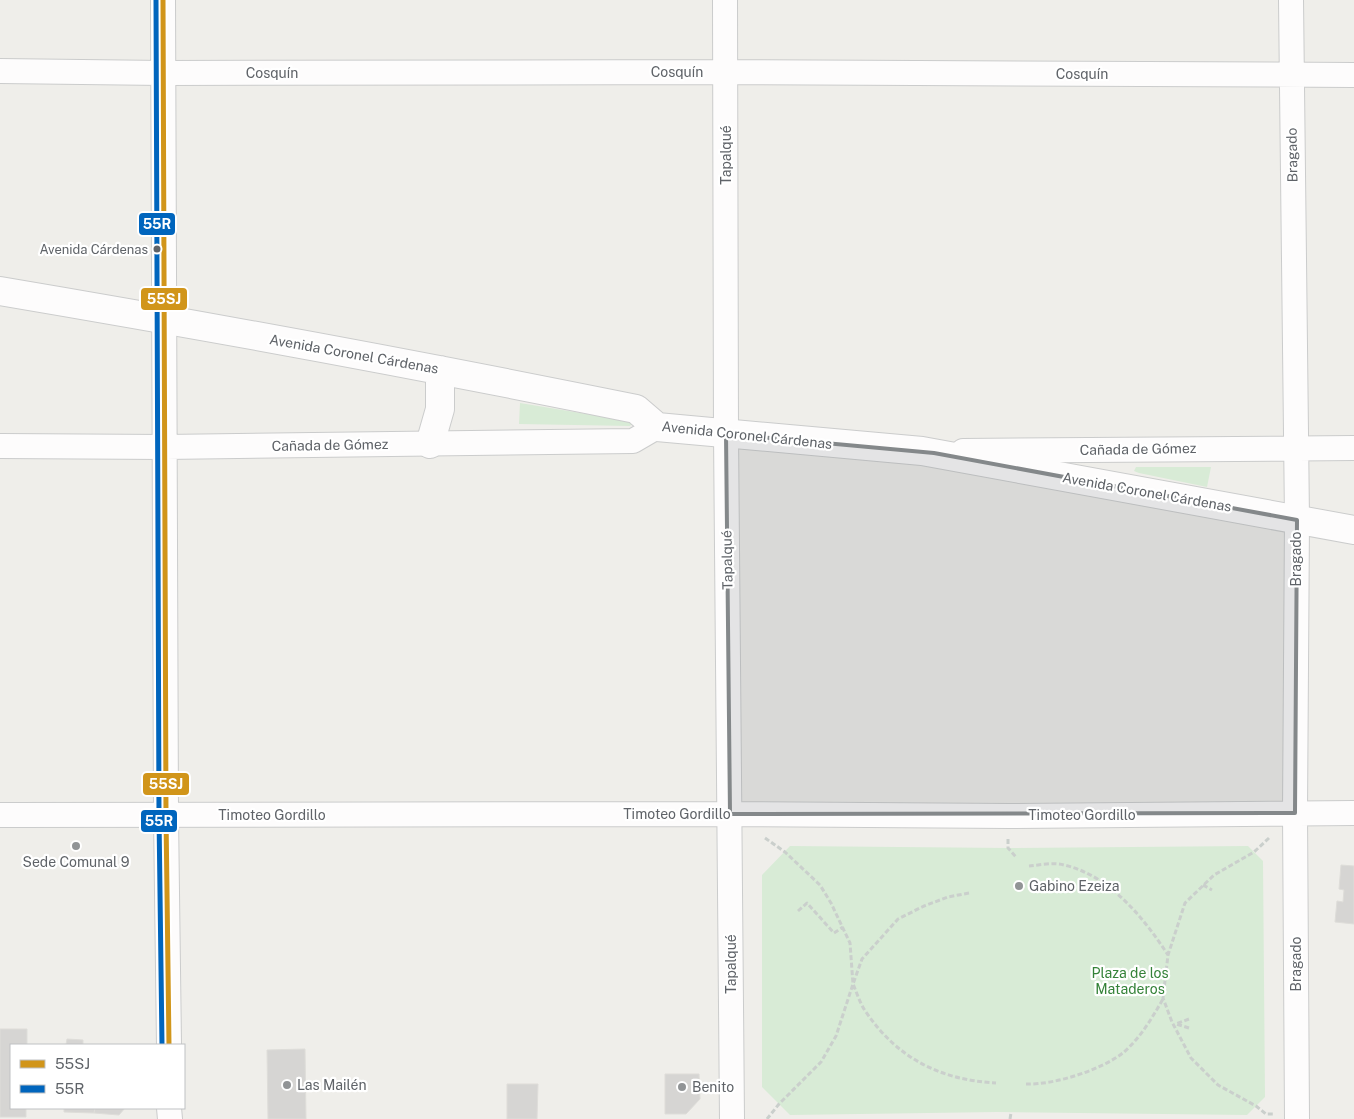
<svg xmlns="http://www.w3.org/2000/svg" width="1354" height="1119" font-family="'Public Sans',sans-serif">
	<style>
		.green { fill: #d8ebd6 }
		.building { fill: #d6d5d3; stroke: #deddd9 }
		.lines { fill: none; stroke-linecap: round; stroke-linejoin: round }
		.minor-casing { stroke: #cbcccc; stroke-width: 26 }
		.tertiary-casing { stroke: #cbcccc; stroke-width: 30 }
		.path { stroke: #cacfcc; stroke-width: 3; stroke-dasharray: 5 2.5; stroke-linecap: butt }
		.minor { stroke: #fdfcfc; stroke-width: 24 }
		.tertiary { stroke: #fdfcfc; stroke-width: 28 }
		.bus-1-casing { stroke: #fff; stroke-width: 9 }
		.bus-2-casing { stroke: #fff; stroke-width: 9 }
		.bus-1 { stroke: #d1951a; stroke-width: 5 }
		.bus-2 { stroke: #0065bd; stroke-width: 5 }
		.marked { fill: #84888a; fill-opacity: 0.2; stroke: #84888a; stroke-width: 4; stroke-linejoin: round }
		.bus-dot { fill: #5f6368; stroke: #fff; stroke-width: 2 }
		.poi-dot { fill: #919496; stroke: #fff; stroke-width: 2 }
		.labels { text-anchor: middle; stroke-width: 4.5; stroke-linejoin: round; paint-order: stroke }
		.bus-label { font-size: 13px; fill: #5f6368; stroke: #fff; text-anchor: end }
		.street-label { font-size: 14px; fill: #5f6368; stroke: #fff }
		.poi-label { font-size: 14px; fill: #5f6368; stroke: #fff; text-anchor: start }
		.park-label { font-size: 14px; fill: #348238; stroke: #fff }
		.line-badge { stroke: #fff; stroke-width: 2 }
		.badge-label { font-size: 14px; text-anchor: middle; font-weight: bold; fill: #fff }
	</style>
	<rect width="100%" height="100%" fill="#efeeea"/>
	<!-- green -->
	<path class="green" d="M 520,403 L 629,421 L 632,423 L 630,426 L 519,424 Z
		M 1136,467 L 1211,467 L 1207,487 L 1139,473 L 1134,471 Z
		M 790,846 L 1008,848 L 1248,846 L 1263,861 L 1265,1097 L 1247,1115 L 997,1112 L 790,1115 L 762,1087 L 762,875 Z"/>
	<!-- building -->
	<path class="building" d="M 1341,865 L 1354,866 L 1354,924 L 1335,922 L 1337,901 L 1343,902 L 1344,890 L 1339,889 Z
		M 0,1029 L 27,1029 L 27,1045 L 11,1045 L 11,1108 L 26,1108 L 26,1117 L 0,1117 Z
		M 67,1039 L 83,1040 L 83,1045 L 66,1045 Z
		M 305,1049 L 306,1119 L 268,1119 L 267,1050 Z
		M 665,1074 L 699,1074 L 700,1099 L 686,1114 L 665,1114 Z
		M 507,1084 L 538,1084 L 537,1119 L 507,1119 Z
		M 64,1108 L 95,1108 L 94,1113 L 64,1112 Z
		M 95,1108 L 125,1108 L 119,1115 L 94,1113 Z"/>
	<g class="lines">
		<defs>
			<path id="minor" d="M 163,0 L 166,816 L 169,1045
				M 725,0 L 726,434 L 732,1119
				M 1291,0 L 1297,520 L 1295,813 L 1297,1119
				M 0,71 L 163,73 L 726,72 L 1354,75
				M 0,446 L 165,447 L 633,441 L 657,427
				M 963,451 L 1354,448
				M 0,815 L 730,814 L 1009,816 L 1354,813
				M 169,1108 L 170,1119"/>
			<path id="tertiary" d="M 0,291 C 213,327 425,366 636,409 L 657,427 L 922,451 L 1354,530
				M 430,444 L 440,409 L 440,370"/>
		</defs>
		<!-- minor casing -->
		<use href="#minor" class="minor-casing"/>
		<!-- tertiary casing -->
		<use href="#tertiary" class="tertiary-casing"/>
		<!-- path -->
		<path class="path" d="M 765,838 L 785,852 L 820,885 L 831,903 L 850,943 L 853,984 L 836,1036 L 821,1062 L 779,1104 L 767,1119
			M 1269,838 L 1254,852 L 1214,875 L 1185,903 L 1168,955 L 1163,998 L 1172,1022 L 1191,1058 L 1218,1085 L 1256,1106 L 1266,1114 L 1274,1114
			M 1008,839 L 1008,848 L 1016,857
			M 1029,866 C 1040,865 1054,862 1064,865 C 1109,875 1144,918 1168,955
			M 1203,885 L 1212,890
			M 969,893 L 948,897 L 924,906 L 898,919 L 862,959 L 853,984 C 857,993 860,1004 866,1012 C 898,1059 941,1080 996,1083
			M 798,911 L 807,903 L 834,933 L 843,927
			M 1189,1028 L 1176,1024 L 1189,1019
			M 1026,1084 C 1054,1085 1102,1070 1124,1052 C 1141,1037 1152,1018 1163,999
			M 1010,1119 L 1011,1113"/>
		<!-- minor -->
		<use href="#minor" class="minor"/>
		<!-- tertiary -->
		<use href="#tertiary" class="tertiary"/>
		<defs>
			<path id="bus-1" d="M 163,0 L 166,816 L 169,1045"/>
			<path id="bus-2" d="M 156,0 L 159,816 L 162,1045"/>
		</defs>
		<!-- bus-1 casing -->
		<use href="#bus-1" class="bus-1-casing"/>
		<!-- bus-2 casing -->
		<use href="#bus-2" class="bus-2-casing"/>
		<!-- bus-1 -->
		<use href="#bus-1" class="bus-1"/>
		<!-- bus-2 -->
		<use href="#bus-2" class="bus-2"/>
	</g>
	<!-- marked area -->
	<path class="marked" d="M 726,434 L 934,453 L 1297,520 L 1295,813 L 730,814 Z"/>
	<!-- markers -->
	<circle class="bus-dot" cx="157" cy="249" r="4.5"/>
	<g class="poi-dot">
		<circle cx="76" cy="846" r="5"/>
		<circle cx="1019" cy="886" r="5"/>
		<circle cx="287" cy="1085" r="5"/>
		<circle cx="682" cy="1087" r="5"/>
	</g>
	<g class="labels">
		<!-- bus labels -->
		<g class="bus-label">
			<text x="148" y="254">Avenida Cárdenas</text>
		</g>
		<!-- street labels -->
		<g class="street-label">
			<text x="677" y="77">Cosquín</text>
			<text x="272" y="78">Cosquín</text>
			<text x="1082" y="79">Cosquín</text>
			<text transform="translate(726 155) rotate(-90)" y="5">Tapalqué</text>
			<text transform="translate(1292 155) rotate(-91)" y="5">Bragado</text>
			<text transform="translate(354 354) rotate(10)" y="5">Avenida Coronel Cárdenas</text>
			<text transform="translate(747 435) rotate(6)" y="5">Avenida Coronel Cárdenas</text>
			<text transform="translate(330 445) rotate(-1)" y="5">Cañada de Gómez</text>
			<text transform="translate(1138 449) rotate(-1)" y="5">Cañada de Gómez</text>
			<text transform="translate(1147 492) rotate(10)" y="5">Avenida Coronel Cárdenas</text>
			<text transform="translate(1296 559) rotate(-90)" y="5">Bragado</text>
			<text transform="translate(727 560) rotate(-91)" y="5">Tapalqué</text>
			<text x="677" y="819">Timoteo Gordillo</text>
			<text x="272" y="820">Timoteo Gordillo</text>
			<text x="1082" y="820">Timoteo Gordillo</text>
			<text transform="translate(731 964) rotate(-90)" y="5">Tapalqué</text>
			<text transform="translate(1296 964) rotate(-90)" y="5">Bragado</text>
		</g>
		<!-- poi labels -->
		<g class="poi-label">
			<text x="76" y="867" text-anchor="middle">Sede Comunal 9</text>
			<text x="1029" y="891">Gabino Ezeiza</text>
			<text x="297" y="1090">Las Mailén</text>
			<text x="692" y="1092">Benito</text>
		</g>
		<!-- park labels -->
		<g class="park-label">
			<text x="1130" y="978">Plaza de los<tspan x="1130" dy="16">Mataderos</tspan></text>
		</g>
	</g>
	<g class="line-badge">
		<rect x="138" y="212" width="38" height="24" rx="5" fill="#0065bd"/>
		<rect x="140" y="287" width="48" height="24" rx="5" fill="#d1951a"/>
		<rect x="142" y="772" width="48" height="24" rx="5" fill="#d1951a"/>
		<rect x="140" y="809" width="38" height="24" rx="5" fill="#0065bd"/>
	</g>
	<g class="badge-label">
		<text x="157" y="229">55R</text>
		<text x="164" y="304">55SJ</text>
		<text x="166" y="789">55SJ</text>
		<text x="159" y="826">55R</text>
	</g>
	<!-- legend -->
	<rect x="10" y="1044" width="175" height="65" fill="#ffffff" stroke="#bfc1c3"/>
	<rect x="20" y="1060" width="25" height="8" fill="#d1951a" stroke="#bfc1c3"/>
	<text x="55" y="1069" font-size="15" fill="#5f6368">55SJ</text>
	<rect x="20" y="1085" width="25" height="8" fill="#0065bd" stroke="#bfc1c3"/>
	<text x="55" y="1094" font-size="15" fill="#5f6368">55R</text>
</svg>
